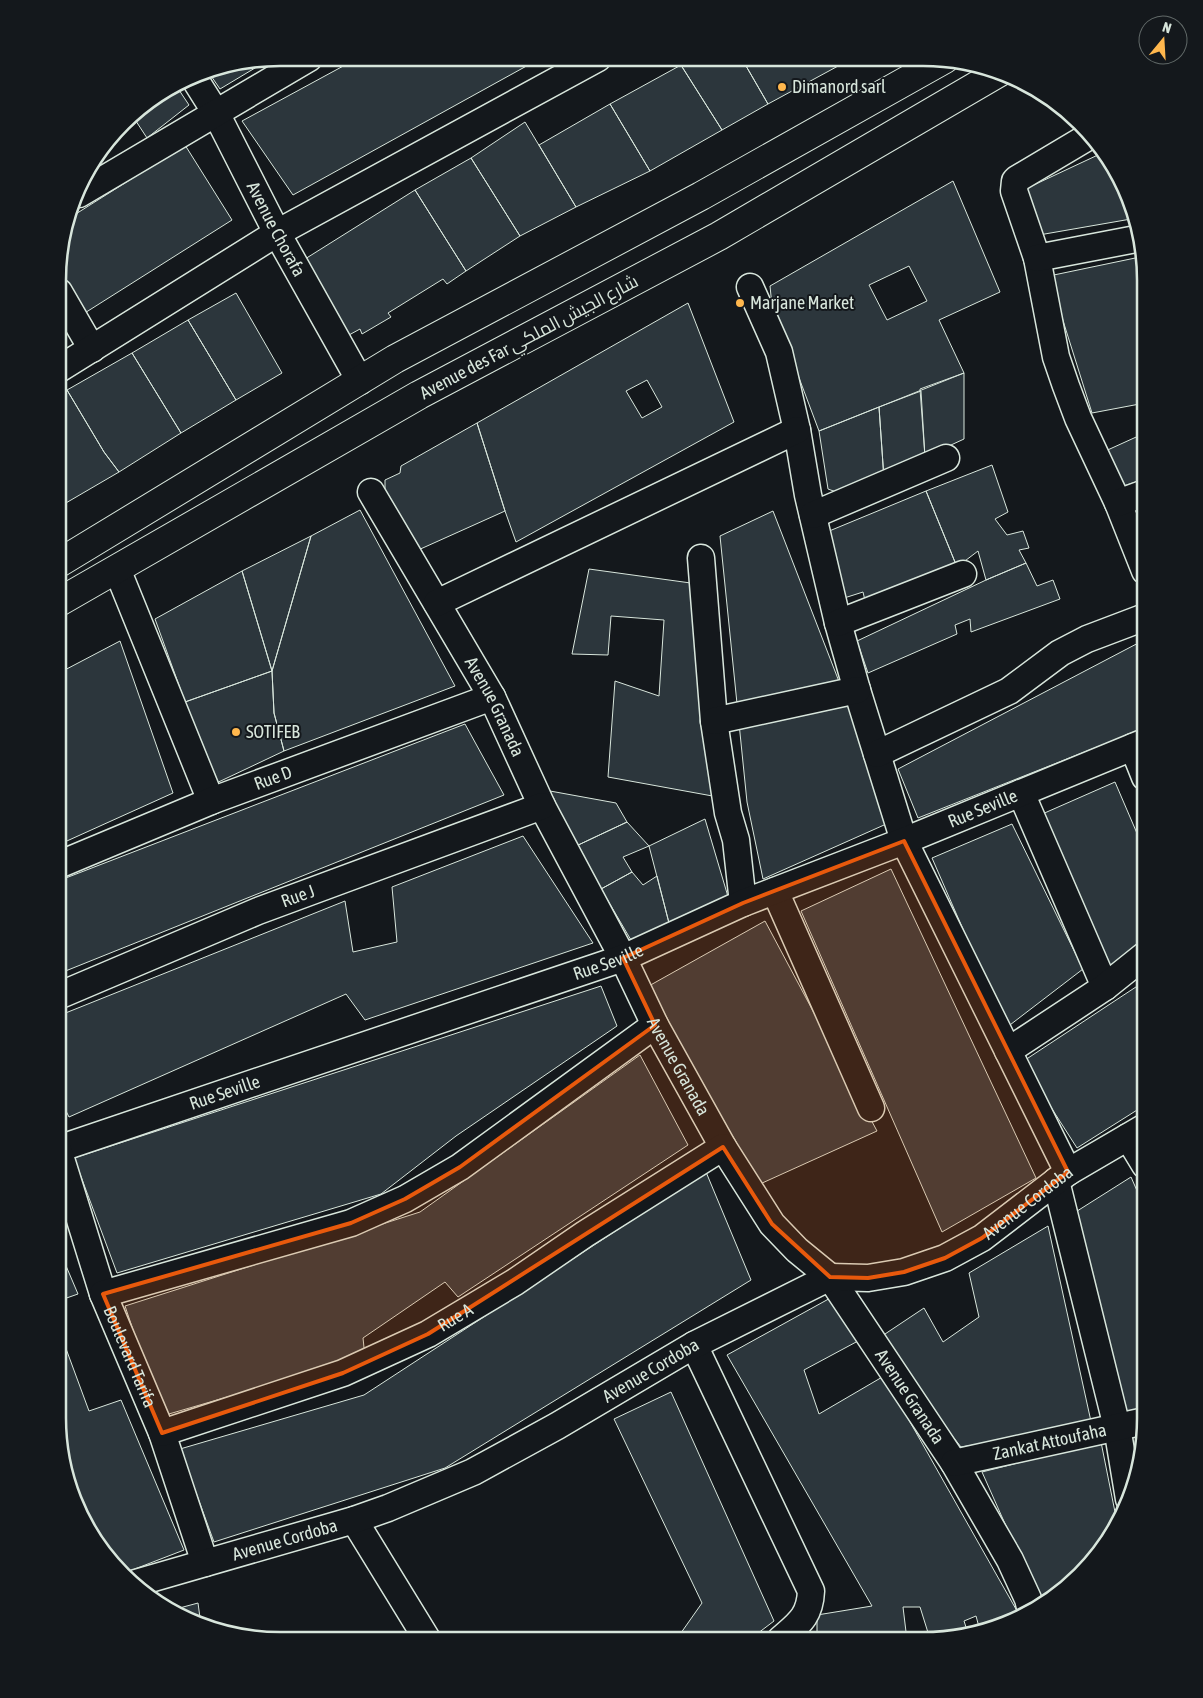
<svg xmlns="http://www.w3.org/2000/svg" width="1203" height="1698" font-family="'Asap Condensed',Cairo,sans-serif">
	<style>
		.building { fill: #2c363c; stroke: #d8e6dc; fill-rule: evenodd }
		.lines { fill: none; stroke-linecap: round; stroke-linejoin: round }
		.minor-casing { stroke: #d8e6dc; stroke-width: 29 }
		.primary-casing { stroke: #d8e6dc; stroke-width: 30 }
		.minor { stroke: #14181c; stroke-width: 26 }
		.primary { stroke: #14181c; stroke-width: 28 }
		.marked { fill: #e8590c; fill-opacity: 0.2; stroke: #e8590c; stroke-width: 4; stroke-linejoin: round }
		.poi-dot { fill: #ffb74d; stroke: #14181c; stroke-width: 2 }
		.labels { text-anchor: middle; stroke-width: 4; stroke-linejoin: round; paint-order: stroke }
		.poi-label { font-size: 18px; fill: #d8e6dc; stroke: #14181c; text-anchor: start }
		.street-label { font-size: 18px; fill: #d8e6dc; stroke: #14181c }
		.rim { fill: none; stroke: #d8e6dc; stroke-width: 2.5 }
	</style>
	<rect width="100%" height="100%" fill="#14181c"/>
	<!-- building -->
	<path class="building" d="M 358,58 L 541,58 L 293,195 L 242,121 Z
		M 270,59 L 220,89 L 207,70 L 208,69 Z
		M 677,59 L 742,59 L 768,104 L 722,130 Z
		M 742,59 L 851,59 L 768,104 Z
		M 681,65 L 722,130 L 650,171 L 610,104 Z
		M 177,87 L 189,105 L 147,138 L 132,115 Z
		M 610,104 L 650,171 L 576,207 L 539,145 Z
		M 525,122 L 576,207 L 520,236 L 471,158 Z
		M 185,145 L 232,220 L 80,316 L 59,284 L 59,251 L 71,217 Z
		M 1100,154 L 1123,182 L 1131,219 L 1039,235 L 1023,190 Z
		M 471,158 L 520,236 L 466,271 L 415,190 Z
		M 953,181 L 1000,292 L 939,320 L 964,373 L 819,431 L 772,306 L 770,286 ZM 909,266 L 927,301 L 887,320 L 869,285 Z
		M 415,190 L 466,271 L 447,284 L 443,279 L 388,313 L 391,317 L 362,334 L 360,329 L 349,335 L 305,259 Z
		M 1140,257 L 1145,280 L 1145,403 L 1092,413 L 1049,276 Z
		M 236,293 L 282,373 L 236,400 L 188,320 Z
		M 688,303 L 734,422 L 516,542 L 505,511 L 477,423 ZM 647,380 L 662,407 L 642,418 L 626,391 Z
		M 188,320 L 236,400 L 181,433 L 132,353 Z
		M 132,353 L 181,433 L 119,472 L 104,452 L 67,390 Z
		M 964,373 L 964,439 L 925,457 L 920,389 Z
		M 67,390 L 104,452 L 119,472 L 59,507 L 59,395 Z
		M 921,391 L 925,457 L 884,479 L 879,407 Z
		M 879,407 L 884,479 L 847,496 L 828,489 L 819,431 Z
		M 477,423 L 505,511 L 416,551 L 385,496 L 385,480 L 400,473 L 401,466 Z
		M 1145,433 L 1145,479 L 1117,488 L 1101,453 Z
		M 992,465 L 1008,512 L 995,519 L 1007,535 L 1023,531 L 1029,548 L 1019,550 L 1026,563 L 986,580 L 978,551 L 957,567 L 926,491 Z
		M 926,491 L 957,567 L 867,609 L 863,592 L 841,599 L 822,534 Z
		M 360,510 L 455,686 L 284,751 L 274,713 L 272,671 L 311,536 Z
		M 773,511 L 893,821 L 763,879 L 747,802 L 720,536 Z
		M 311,536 L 272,671 L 242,571 Z
		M 1026,563 L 1037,586 L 1053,580 L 1060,599 L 971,632 L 970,619 L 955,625 L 957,634 L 868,673 L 857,641 L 986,580 Z
		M 589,569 L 698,584 L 718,797 L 608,777 L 615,681 L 659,696 L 664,620 L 611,616 L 608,655 L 572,654 Z
		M 242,571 L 272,671 L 185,702 L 155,619 Z
		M 1144,640 L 1145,645 L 1145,728 L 918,818 L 898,769 Z
		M 120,641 L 173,793 L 58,845 L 59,673 Z
		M 272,671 L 274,713 L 284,751 L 208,787 L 185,702 Z
		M 465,724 L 504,795 L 58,974 L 58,881 Z
		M 1115,782 L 1145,852 L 1145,942 L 1106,970 L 1040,815 Z
		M 550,791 L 616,803 L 627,822 L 574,847 Z
		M 705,819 L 729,900 L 669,923 L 649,846 Z
		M 627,822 L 649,846 L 623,857 L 632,872 L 601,889 L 574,847 Z
		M 1012,824 L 1083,969 L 1006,1028 L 932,858 Z
		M 523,836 L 593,943 L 365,1020 L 346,994 L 69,1117 L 58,1095 L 58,1016 L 345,901 L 353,952 L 397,942 L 392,887 Z
		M 891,869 L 1036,1178 L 942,1232 L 801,911 Z
		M 632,872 L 643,885 L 657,876 L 669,923 L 631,940 L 601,889 Z
		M 765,921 L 877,1131 L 760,1184 L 647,987 Z
		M 1145,981 L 1145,1105 L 1077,1148 L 1022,1062 Z
		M 601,986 L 617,1026 L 456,1136 L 381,1194 L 117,1273 L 74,1158 Z
		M 640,1055 L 688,1145 L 458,1297 L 445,1282 L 363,1338 L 365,1357 L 162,1416 L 125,1306 L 420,1212 Z
		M 706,1172 L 751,1280 L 445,1468 L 214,1542 L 180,1449 L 364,1395 Z
		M 1131,1177 L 1145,1209 L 1145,1409 L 1117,1415 L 1074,1213 Z
		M 1048,1226 L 1092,1426 L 961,1447 L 876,1340 L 924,1308 L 943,1342 L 979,1317 L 969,1273 Z
		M 58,1247 L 78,1294 L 58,1301 Z
		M 834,1296 L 858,1341 L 804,1370 L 819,1414 L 884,1376 L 1021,1618 L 979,1627 L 976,1616 L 964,1621 L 967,1630 L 930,1639 L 920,1607 L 903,1607 L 907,1640 L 793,1640 L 817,1640 L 817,1615 L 872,1606 L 727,1355 Z
		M 58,1327 L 89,1411 L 121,1400 L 184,1550 L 127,1572 L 80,1516 L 58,1418 Z
		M 671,1392 L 774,1621 L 749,1640 L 676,1640 L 702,1603 L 614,1419 Z
		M 1101,1442 L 1117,1522 L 1108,1542 L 1069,1585 L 1049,1599 L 1038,1598 L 982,1472 Z
		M 1143,1443 L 1134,1490 L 1125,1446 Z
		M 198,1603 L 201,1625 L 195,1624 L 172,1610 Z"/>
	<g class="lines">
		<defs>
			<g id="minor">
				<path id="s1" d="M 194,78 L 216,113 L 277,233 L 360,381"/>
				<path d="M 1086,138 L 1017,179 L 1015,181 L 1014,191 L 1037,258 L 1056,357 L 1066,386 L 1078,418 L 1118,503 L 1145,571"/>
				<path d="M 79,194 L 309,58"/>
				<path d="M 1037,258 L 1136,239"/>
				<path d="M 750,287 L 779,352 L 797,430 L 808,495 L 838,623 L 857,690 L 904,841 L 1068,1172"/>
				<path d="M 59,292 L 92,349"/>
				<path d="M 59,369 L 277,233 L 598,58"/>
				<path id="s2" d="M 371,492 L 492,697 L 542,806 L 623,958 L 655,1025 L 723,1147 L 772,1224 L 797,1250 L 830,1277 L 954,1463 L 1010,1560 L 1028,1599 L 1031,1611"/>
				<path d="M 1118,503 L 1145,493"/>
				<path d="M 813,515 L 946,458"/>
				<path d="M 701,558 L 714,721 L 728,813 L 736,840 L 743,903"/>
				<path d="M 117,569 L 211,801"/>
				<path d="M 437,603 L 797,430"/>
				<path d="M 838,623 L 963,574"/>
				<path d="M 714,721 L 857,690"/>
				<path d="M 1133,747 L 1145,777"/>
				<path d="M 877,754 L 1009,691 L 1060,653 L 1087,639 L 1145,617"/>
				<path d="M 1021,793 L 1105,987"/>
				<path id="s3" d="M 58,865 L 211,801 L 492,697"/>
				<path d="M 775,891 L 871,1108"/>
				<path id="s4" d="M 58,996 L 258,911 L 542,806"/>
				<path d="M 1008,1051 L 1105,987 L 1145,955"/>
				<path d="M 1128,1137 L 1145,1165"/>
				<path id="s5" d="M 58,1149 L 623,958 L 743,903 L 904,841 L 1145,742"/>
				<path id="s6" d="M 58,1149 L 103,1294 L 162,1433 L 205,1563"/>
				<path d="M 1056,1181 L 1117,1427 L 1129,1499"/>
				<path d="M 103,1294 L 351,1223 L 405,1199 L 460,1167 L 655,1025"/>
				<path d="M 694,1345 L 811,1591 C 810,1617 798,1624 780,1640"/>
				<path id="s7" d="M 162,1433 L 343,1373 L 428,1334 L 515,1282 L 585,1234 L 723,1147"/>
				<path id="s8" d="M 954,1463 L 1145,1421"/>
				<path d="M 354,1520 L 427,1639"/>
				<path id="s9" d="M 136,1583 L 354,1520 L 388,1508 L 473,1472 L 557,1426 L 694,1345 L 830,1277 L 868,1278 L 904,1272 L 945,1258 L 982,1238 L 1068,1172 L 1145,1127"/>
			</g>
			<path id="primary" d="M 59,563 L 395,359 L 701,196 L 945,59
				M 59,602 L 419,395 L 719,236 L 1000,72"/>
		</defs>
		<!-- minor casing -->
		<use href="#minor" class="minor-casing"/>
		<!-- primary casing -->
		<use href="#primary" class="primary-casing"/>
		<!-- minor -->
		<use href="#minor" class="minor"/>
		<!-- primary -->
		<use href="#primary" class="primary"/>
	</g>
	<!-- marked area -->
	<path class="marked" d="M 904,841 L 1068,1172 L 982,1238 L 945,1258 L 904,1272 L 868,1278 L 830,1277 L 772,1224 L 723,1147 L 428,1334 L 343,1373 L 162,1433 L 103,1294 L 351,1223 L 405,1199 L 460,1167 L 655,1025 L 623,958 L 743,903 Z"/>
	<!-- markers -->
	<g class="poi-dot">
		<circle cx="782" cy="87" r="5"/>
		<circle cx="740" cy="303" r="5"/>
		<circle cx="236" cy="732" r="5"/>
	</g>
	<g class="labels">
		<!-- poi labels -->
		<g class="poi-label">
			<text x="792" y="93">Dimanord sarl</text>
			<text x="750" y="309">Marjane Market</text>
			<text x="246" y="738">SOTIFEB</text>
		</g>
		<!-- street labels -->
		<g class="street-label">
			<text dy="6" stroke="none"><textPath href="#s1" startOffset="172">Avenue Chorafa</textPath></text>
			<text transform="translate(529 337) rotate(-28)" y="6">Avenue des Far شارع الجيش الملكي</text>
			<text dy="6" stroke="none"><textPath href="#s2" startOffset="248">Avenue Granada</textPath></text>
			<text dy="6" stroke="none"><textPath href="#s3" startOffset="232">Rue D</textPath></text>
			<text dy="6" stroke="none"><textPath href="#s5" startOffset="986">Rue Seville</textPath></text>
			<text dy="6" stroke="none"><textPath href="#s4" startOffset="260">Rue J</textPath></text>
			<text dy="6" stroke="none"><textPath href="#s5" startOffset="581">Rue Seville</textPath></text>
			<text dy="6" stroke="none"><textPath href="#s2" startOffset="652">Avenue Granada</textPath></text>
			<text dy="6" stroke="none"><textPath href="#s5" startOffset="176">Rue Seville</textPath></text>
			<text dy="6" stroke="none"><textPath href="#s9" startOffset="980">Avenue Cordoba</textPath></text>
			<text dy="6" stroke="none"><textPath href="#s7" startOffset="316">Rue A</textPath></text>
			<text dy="6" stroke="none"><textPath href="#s6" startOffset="220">Boulevard Tarifa</textPath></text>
			<text dy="6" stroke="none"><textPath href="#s9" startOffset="560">Avenue Cordoba</textPath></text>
			<text dy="6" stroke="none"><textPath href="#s2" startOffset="1058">Avenue Granada</textPath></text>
			<text dy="6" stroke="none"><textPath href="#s8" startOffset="98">Zankat Attoufaha</textPath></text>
			<text dy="6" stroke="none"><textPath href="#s9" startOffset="155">Avenue Cordoba</textPath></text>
		</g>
	</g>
	<!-- crop -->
	<path d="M0 0H1203V1698H0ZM280 66H923A214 214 0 0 1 1137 280V1418A214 214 0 0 1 923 1632H280A214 214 0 0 1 66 1418V280A214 214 0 0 1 280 66Z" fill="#14181c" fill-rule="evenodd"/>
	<path class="rim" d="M280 66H923A214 214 0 0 1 1137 280V1418A214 214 0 0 1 923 1632H280A214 214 0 0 1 66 1418V280A214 214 0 0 1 280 66Z"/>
	<!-- north arrow -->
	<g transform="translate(1163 40) rotate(18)"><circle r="24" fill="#14181c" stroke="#626a69"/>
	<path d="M0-4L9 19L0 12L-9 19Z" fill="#ffb74d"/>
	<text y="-8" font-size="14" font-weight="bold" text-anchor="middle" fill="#d8e6dc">N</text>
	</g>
</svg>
